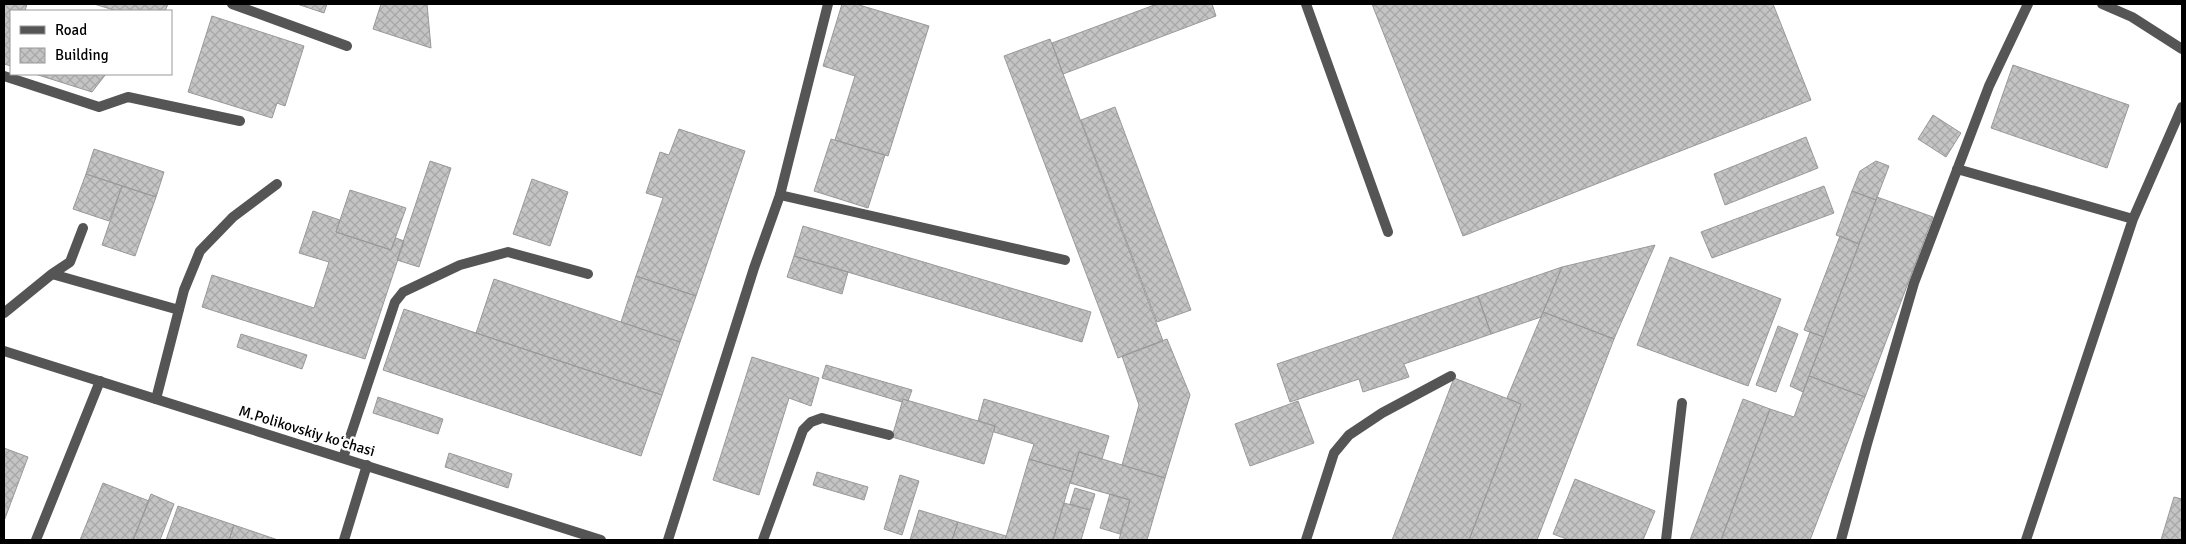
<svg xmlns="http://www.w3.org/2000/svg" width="2186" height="544" font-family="Signika,sans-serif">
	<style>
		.building { fill: url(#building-cross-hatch); stroke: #999 }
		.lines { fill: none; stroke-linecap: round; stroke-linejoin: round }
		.lane { stroke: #555; stroke-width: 10 }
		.street { stroke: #555; stroke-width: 10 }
		.labels { text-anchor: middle; stroke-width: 4.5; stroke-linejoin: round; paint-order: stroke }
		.street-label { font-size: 15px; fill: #000; stroke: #fff }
	</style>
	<defs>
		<pattern id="building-cross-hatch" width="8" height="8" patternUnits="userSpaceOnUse" patternTransform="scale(1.25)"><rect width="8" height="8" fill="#c4c4c4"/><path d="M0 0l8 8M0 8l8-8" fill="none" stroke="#a7a7a7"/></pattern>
	</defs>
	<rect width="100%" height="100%" fill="#fff"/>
	<!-- building -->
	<path class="building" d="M 4,4 L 27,4 L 25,11 L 11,11 L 11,66 L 4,64 Z
		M 94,4 L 168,4 L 165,11 L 117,11 Z
		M 297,4 L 327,4 L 324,13 Z
		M 381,4 L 427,4 L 431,48 L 373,29 Z
		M 842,4 L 856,4 L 929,26 L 888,156 L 835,140 L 855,76 L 823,66 Z
		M 1157,4 L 1212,4 L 1216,16 L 1063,74 L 1052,43 Z
		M 1372,4 L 1773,4 L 1811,100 L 1463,236 Z
		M 212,16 L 304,46 L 285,106 L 277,103 L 272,118 L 188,92 Z
		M 1050,39 L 1163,341 L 1118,358 L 1004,56 Z
		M 2013,65 L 2129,105 L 2107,168 L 1991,128 Z
		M 35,74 L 106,74 L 92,92 Z
		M 1115,107 L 1191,310 L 1157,322 L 1081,120 Z
		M 1933,115 L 1961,133 L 1946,157 L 1918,139 Z
		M 679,129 L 745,151 L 696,296 L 636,276 L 663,198 L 646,193 L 660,152 L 669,155 Z
		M 1806,137 L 1818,168 L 1725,205 L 1714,174 Z
		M 831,139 L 885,155 L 868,208 L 814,191 Z
		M 94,149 L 164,172 L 156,197 L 86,174 Z
		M 430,161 L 451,168 L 419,267 L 397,260 Z
		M 1876,161 L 1889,166 L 1876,200 L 1852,191 L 1860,171 Z
		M 86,174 L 122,186 L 109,221 L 73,209 Z
		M 532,179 L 568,192 L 550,246 L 513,234 Z
		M 122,186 L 156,197 L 135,256 L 102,245 Z
		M 1824,186 L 1834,213 L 1712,258 L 1701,232 Z
		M 350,190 L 406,208 L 391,250 L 336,232 Z
		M 1852,191 L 1876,200 L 1859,244 L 1836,235 Z
		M 1877,197 L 1933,217 L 1865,397 L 1809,376 Z
		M 313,211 L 340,220 L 336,232 L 391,250 L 396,238 L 404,241 L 365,359 L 202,307 L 212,275 L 314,308 L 329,262 L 299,253 Z
		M 803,226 L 1091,312 L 1082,342 L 794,256 Z
		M 1840,236 L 1859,244 L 1824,337 L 1804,330 Z
		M 1655,245 L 1614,339 L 1543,312 L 1562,267 Z
		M 794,256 L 848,272 L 842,294 L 787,277 Z
		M 1670,257 L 1781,299 L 1748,386 L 1637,345 Z
		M 1562,267 L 1541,317 L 1491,334 L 1478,296 Z
		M 636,276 L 696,296 L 680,342 L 621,322 Z
		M 494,279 L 680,342 L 662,395 L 476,333 Z
		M 1478,296 L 1491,334 L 1404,364 L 1409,377 L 1363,392 L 1359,379 L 1290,402 L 1277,364 Z
		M 404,309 L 662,395 L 641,456 L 383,370 Z
		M 1543,312 L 1614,339 L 1537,540 L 1469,540 L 1521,404 L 1507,398 Z
		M 1778,326 L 1798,334 L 1776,392 L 1756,385 Z
		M 1810,332 L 1824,337 L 1803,392 L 1790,386 Z
		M 241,334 L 307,355 L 302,369 L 237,347 Z
		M 1167,339 L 1190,395 L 1165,478 L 1122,465 L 1139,405 L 1122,356 Z
		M 752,357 L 819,378 L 811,406 L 789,398 L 759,495 L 713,480 Z
		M 826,365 L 912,390 L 908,401 L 903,399 L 902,402 L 822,378 Z
		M 1809,376 L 1865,397 L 1810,540 L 1721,540 L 1770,409 L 1794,417 Z
		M 1454,378 L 1521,404 L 1469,540 L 1392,540 Z
		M 378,397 L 443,419 L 438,434 L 373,413 Z
		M 903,399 L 995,426 L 984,464 L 892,437 Z
		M 984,399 L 1109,436 L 1102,459 L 1079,452 L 1073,472 L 1029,459 L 1034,444 L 994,432 L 995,426 L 978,421 Z
		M 1743,399 L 1770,409 L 1721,540 L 1690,540 Z
		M 1298,401 L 1314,443 L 1250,466 L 1235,424 Z
		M 4,448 L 28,457 L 4,521 Z
		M 1079,452 L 1165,478 L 1147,540 L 1119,540 L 1130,500 L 1070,483 Z
		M 449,453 L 512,474 L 508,488 L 445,467 Z
		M 1029,459 L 1073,472 L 1053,540 L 1005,540 Z
		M 817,472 L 868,487 L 864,500 L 813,485 Z
		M 900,475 L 919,481 L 902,535 L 884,529 Z
		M 1575,479 L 1655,511 L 1643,540 L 1569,540 L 1553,534 Z
		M 103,483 L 149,501 L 133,540 L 80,540 Z
		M 1075,488 L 1095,494 L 1090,510 L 1070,504 Z
		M 151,494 L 174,504 L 160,540 L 133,540 Z
		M 1110,494 L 1130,500 L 1120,534 L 1100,528 Z
		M 2174,497 L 2182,499 L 2182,540 L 2161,540 Z
		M 1064,503 L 1090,510 L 1081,540 L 1053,540 Z
		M 178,506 L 234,525 L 229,540 L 166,540 Z
		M 919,510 L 958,522 L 952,540 L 910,540 Z
		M 958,522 L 1006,536 L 1005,540 L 952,540 Z
		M 234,525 L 278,540 L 229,540 Z"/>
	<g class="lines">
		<!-- lane -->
		<path class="lane" d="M 1306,4 L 1388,232
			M 2102,4 L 2132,17 L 2182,49
			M 1957,169 L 2133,219
			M 780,195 L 1065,260
			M 52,274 L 70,262 L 83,228
			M 4,313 L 52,274 L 179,310
			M 156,399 L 184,290 L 200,251 L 233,217 L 277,184
			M 343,458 L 395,302 L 403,292 L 460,265 L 508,252 L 588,274
			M 36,540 L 100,381
			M 344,540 L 367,465
			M 763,540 L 803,430 L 811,422 L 822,418 L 889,435
			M 1306,540 L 1334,453 L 1349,435 L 1382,413 L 1451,376
			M 1666,540 L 1682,403
			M 1841,540 L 1867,444 L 1914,283 L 1989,86 L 2028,4
			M 2026,540 L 2133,219 L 2182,107"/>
		<!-- street -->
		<path class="street" d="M 232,4 L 347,46
			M 4,76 L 99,107 L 128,97 L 240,121
			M 4,351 L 601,540
			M 668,540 L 754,268 L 780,195 L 828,4"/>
	</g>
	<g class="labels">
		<!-- street labels -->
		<g class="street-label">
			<text transform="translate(307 431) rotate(17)" y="5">M.Polikovskiy koʻchasi</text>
		</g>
	</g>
	<!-- border -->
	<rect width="2186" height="544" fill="none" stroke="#000000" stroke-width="10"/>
	<!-- legend -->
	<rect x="10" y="10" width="162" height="65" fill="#ffffff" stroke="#999999"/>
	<rect x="20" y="26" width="25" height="8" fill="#555555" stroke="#999999"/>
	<text x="55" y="35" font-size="15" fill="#000000">Road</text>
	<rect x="20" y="48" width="25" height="15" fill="url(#building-cross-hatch)" stroke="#999999"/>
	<text x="55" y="60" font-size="15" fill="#000000">Building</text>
</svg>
